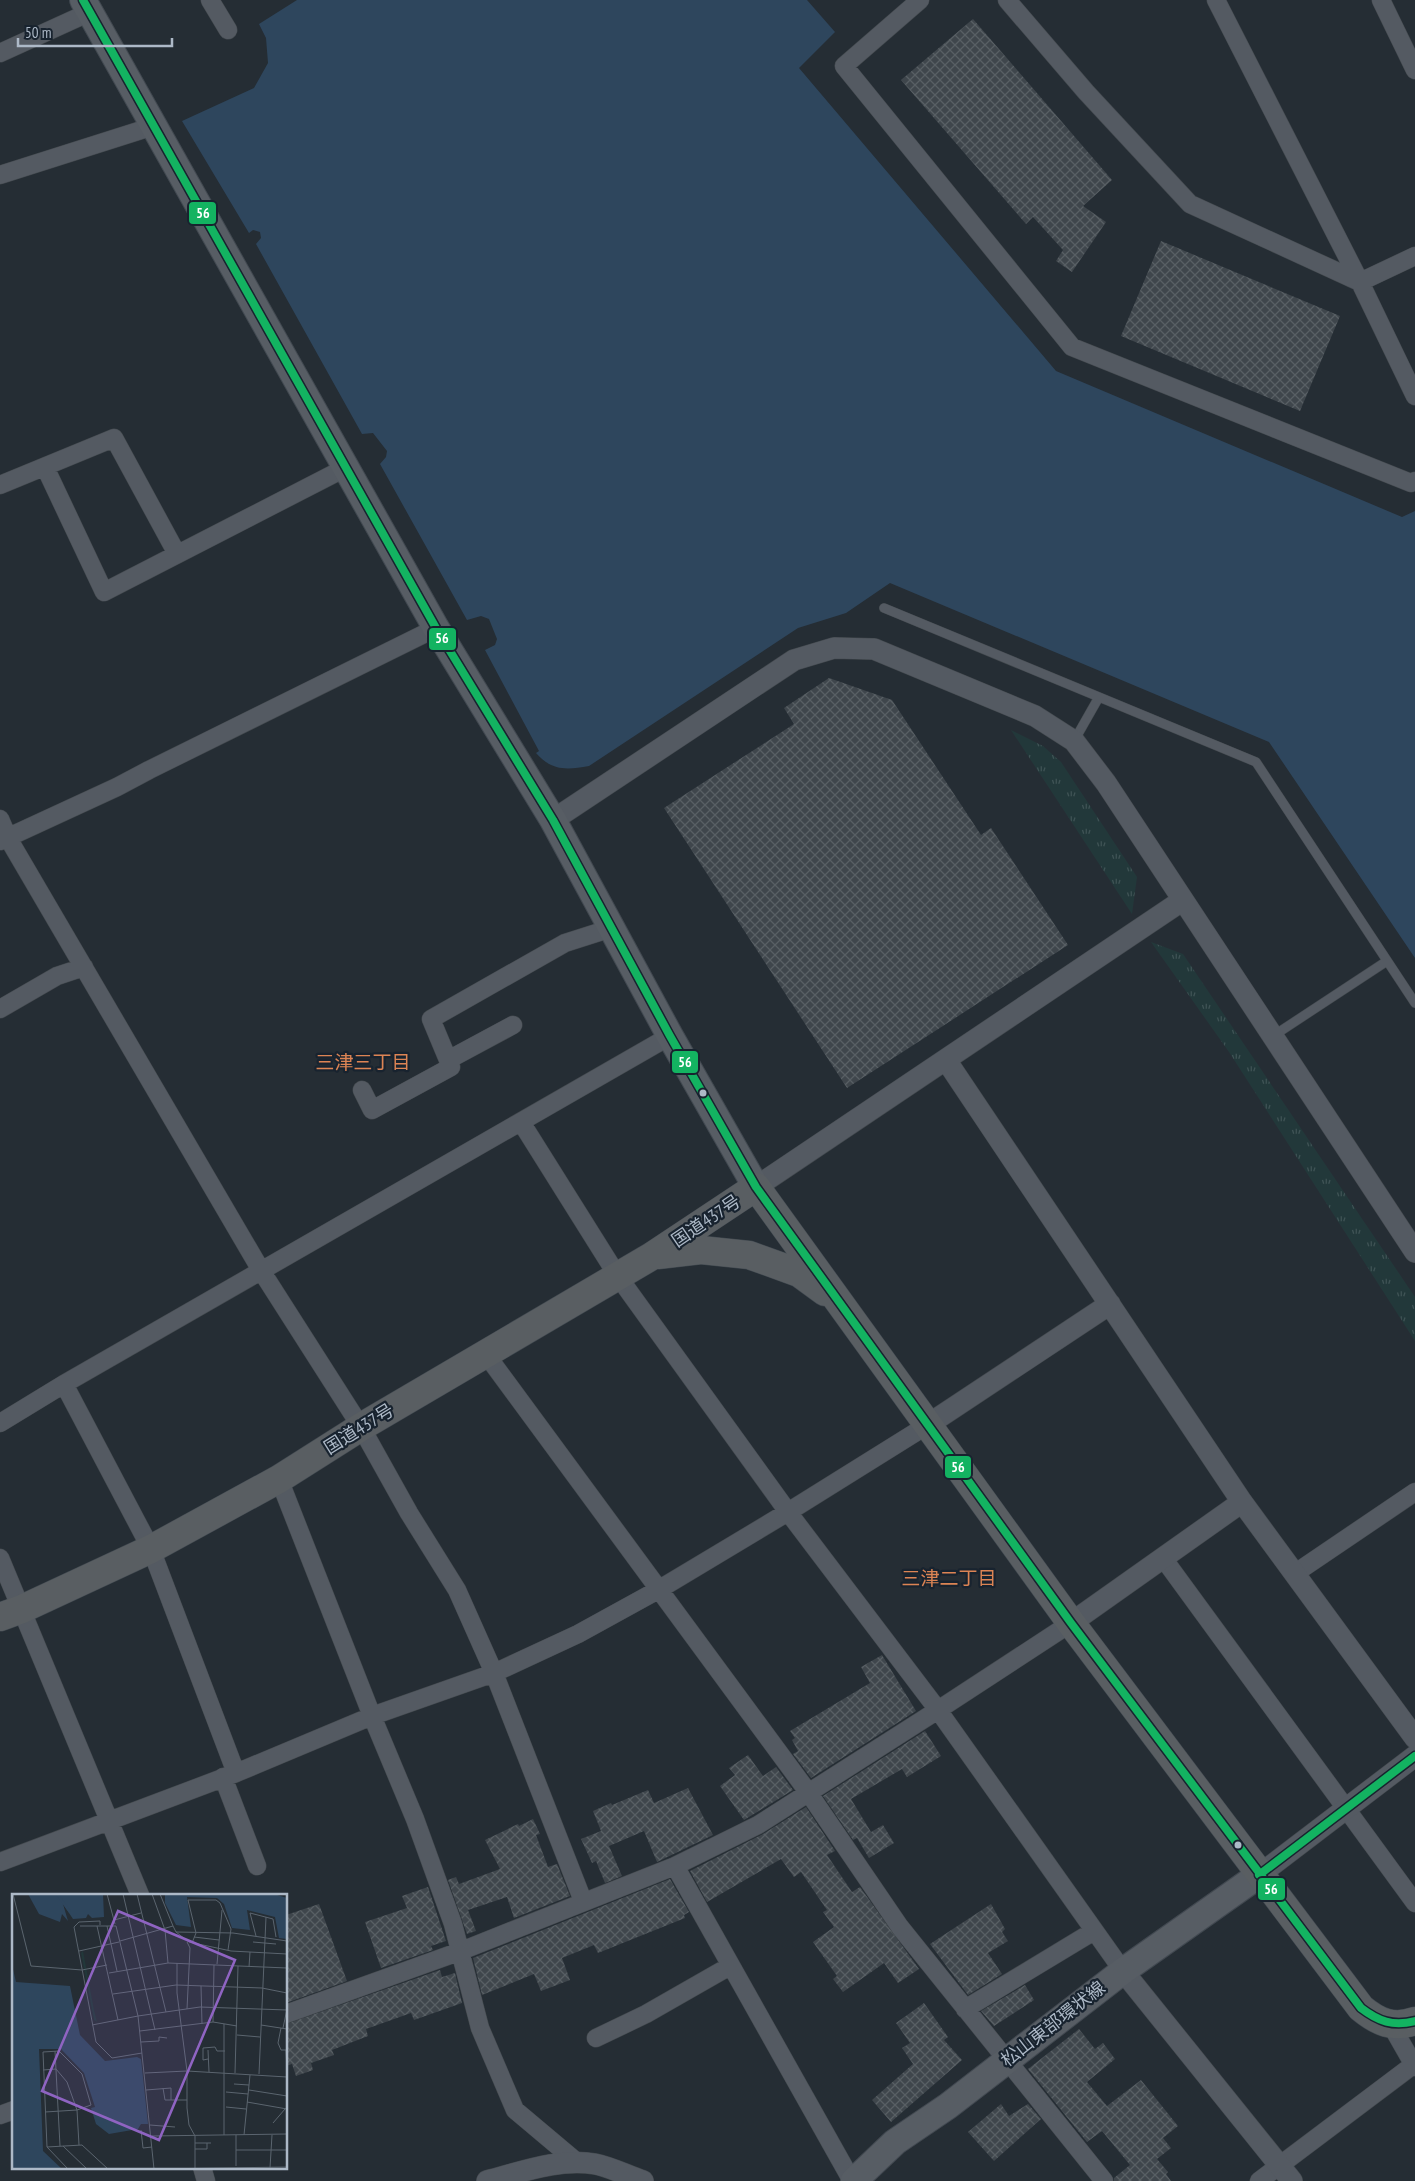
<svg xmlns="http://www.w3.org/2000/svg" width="1415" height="2181" font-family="'PT Sans Narrow','Noto Sans JP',sans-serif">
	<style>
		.park { fill: url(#park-tufts) }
		.water { fill: #2e465d }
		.building { fill: url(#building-cross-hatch) }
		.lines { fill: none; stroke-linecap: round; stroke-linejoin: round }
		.service-casing { stroke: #43494e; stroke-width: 10 }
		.minor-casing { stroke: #43494e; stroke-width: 19 }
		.tertiary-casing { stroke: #43494e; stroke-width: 22 }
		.primary-casing { stroke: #424951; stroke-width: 28 }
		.trunk-casing { stroke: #414950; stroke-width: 29 }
		.service { stroke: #545a62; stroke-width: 9 }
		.minor { stroke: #545a62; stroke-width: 18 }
		.tertiary { stroke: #545a62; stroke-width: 21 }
		.primary { stroke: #575d64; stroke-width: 26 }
		.trunk { stroke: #595e62; stroke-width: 28 }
		.bus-1-casing { stroke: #18232f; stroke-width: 11 }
		.bus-1 { stroke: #13b361; stroke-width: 8 }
		.bus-dot { fill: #adb9c7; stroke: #18232f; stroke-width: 2 }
		.labels { text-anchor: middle; stroke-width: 4.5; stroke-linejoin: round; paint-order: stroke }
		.street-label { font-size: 18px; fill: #adb9c7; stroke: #18232f }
		.neighbourhood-label { font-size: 19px; fill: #dc8454; stroke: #18232f }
		.inset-river { fill: none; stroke: #2e465d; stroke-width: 2.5 }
		.inset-road { fill: none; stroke: #5b656f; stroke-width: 1 }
		.view { fill: #8f64c2; fill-opacity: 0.15; stroke: #8f64c2; stroke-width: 2.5 }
		.inset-edge { fill: none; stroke: #adb9c7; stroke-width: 2.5 }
		.line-badge { stroke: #18232f; stroke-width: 2 }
		.badge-label { font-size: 14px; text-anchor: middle; font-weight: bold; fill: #fff }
	</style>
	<defs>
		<pattern id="park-tufts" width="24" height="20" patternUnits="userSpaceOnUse" patternTransform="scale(1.25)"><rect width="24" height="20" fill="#22383a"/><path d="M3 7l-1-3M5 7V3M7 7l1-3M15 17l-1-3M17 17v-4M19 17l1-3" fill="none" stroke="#3f5355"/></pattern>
		<pattern id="building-cross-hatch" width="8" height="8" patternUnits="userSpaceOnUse" patternTransform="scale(1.25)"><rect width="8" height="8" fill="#3f464c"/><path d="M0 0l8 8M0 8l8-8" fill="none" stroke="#585f64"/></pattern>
	</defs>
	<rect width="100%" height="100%" fill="#252d34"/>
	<!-- park -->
	<path class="park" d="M 1011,730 L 1043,746 L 1061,762 L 1137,877 L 1132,914 Z
		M 1151,942 L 1183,954 L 1415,1297 L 1415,1341 L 1229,1052 Z"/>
	<!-- water -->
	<path class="water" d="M 297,0 L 807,0 L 835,32 L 799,68 L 1056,371 L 1402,517 L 1415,511 L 1415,958 L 1269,742 L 890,583 L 846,613 L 798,628 L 589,766 C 566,770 552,771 536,753 L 539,751 L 485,650 L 495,645 L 497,639 L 489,619 L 481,616 L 467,620 L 380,464 L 386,457 L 387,451 L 373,433 L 362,434 L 256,244 L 261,238 L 260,232 L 253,230 L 249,233 L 182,121 L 254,88 L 268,63 L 266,38 L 259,24 Z"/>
	<!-- building -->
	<path class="building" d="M 973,19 L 1112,180 L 1083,206 L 1106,222 L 1072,272 L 1056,261 L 1063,250 L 1033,217 L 1026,224 L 901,80 Z
		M 1161,241 L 1340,316 L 1300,411 L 1121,336 Z
		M 829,678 L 892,700 L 981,835 L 991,828 L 1068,945 L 847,1088 L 664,808 L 794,724 L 784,708 Z
		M 882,1655 L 916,1711 L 811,1778 L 793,1754 L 798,1751 L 792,1740 L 795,1738 L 790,1731 L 870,1683 L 861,1667 Z
		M 925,1731 L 941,1756 L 907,1777 L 902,1769 L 851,1799 L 871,1832 L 883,1825 L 894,1843 L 869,1858 L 857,1838 L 853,1840 L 823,1796 Z
		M 748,1755 L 763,1776 L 776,1767 L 793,1790 L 744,1820 L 720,1786 L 735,1775 L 729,1768 Z
		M 688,1788 L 713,1835 L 657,1862 L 644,1831 L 609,1846 L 622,1876 L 605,1883 L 596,1861 L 592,1863 L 581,1839 L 601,1831 L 593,1811 L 611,1803 L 612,1805 L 648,1790 L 654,1803 Z
		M 806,1807 L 835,1851 L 827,1855 L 852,1892 L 860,1887 L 919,1969 L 898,1983 L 884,1963 L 843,1992 L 833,1979 L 837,1976 L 813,1942 L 834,1927 L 823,1912 L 827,1910 L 801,1872 L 794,1877 L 781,1859 L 707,1902 L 690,1871 L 763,1834 Z
		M 533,1819 L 540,1834 L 536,1835 L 548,1867 L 557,1864 L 570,1896 L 514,1918 L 507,1897 L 468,1910 L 476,1931 L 467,1934 L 448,1880 L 456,1877 L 459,1884 L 500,1869 L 485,1840 L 518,1824 L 519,1826 Z
		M 670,1879 L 689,1912 L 684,1915 L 685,1918 L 598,1953 L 594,1945 L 562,1958 L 570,1980 L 541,1991 L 534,1974 L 482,1995 L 473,1958 Z
		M 428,1887 L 446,1941 L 431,1946 L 433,1950 L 381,1968 L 365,1922 L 407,1908 L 402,1896 Z
		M 319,1904 L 347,1981 L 286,2003 L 286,1915 Z
		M 991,1904 L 1005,1929 L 1002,1932 L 1008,1941 L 988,1953 L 1002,1974 L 968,1995 L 930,1944 Z
		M 440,1970 L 442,1977 L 455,1973 L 462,2003 L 414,2020 L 411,2013 L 366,2029 L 368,2036 L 332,2050 L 334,2055 L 311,2063 L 313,2070 L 296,2076 L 292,2064 L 286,2066 L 286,2024 Z
		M 1025,1985 L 1034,2000 L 994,2026 L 981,2011 Z
		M 924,2003 L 948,2037 L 944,2040 L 962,2060 L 891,2122 L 872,2100 L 913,2064 L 902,2048 L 910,2043 L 896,2023 Z
		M 1079,2029 L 1095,2049 L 1103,2043 L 1115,2059 L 1087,2082 L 1107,2106 L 1141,2080 L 1178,2126 L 1163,2138 L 1171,2148 L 1157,2159 L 1168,2172 L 1166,2174 L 1171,2181 L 1114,2181 L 1114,2178 L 1130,2165 L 1102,2131 L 1087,2142 L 1028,2069 Z
		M 1001,2104 L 1009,2116 L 1028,2104 L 1041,2119 L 994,2161 L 968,2132 Z"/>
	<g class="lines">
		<defs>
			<path id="service" d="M 884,608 L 1256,762 L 1415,1003
				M 1074,741 L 1099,697
				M 1273,1036 L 1387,961"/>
			<path id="minor" d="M 210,0 L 228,30
				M 920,0 L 844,66 L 1072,347 L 1411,483 L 1415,481
				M 1007,0 L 1086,92 L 1190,204 L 1360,282 L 1415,256
				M 1216,0 L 1360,282 L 1415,396
				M 1381,0 L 1415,70
				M 0,53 L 90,12
				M 0,175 L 154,126
				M 45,467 L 104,592 L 347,467
				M 0,485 L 114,438 L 177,554
				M 0,819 L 8,838 L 262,1272 L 361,1427 L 409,1513 L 457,1590 L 494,1673 L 583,1901
				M 0,841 L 117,787 L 149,770 L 436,628
				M 0,1009 L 57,976 L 84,967
				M 448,1060 L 513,1025
				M 362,1090 L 372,1110 L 451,1067 L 431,1019 L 565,943 L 612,928
				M 521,1122 L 617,1275 L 788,1512 L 938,1710 L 1123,1971
				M 485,1353 L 808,1792 L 900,1927 L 1104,2181
				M 64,1384 L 151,1549 L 236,1773
				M 0,1423 L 64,1384 L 670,1036
				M 279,1479 L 372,1716 L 415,1819 L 453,1924 L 480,2028 L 515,2110 L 578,2163
				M 0,1558 L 140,1895
				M 1163,1558 L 1415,1903
				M 1294,1574 L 1415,1492
				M 223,1777 L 257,1866
				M 0,1862 L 236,1773 L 372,1716 L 494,1673 L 578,1634 L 658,1590 L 788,1512 L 929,1424
				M 675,1866 L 852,2181
				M 965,2009 L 1094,1931
				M 286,2014 L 461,1951 L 675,1866 L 758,1825 L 938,1710 L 1071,1623
				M 1391,2025 L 1415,2067
				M 596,2038 L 646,2014 L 730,1966
				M 0,2115 L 14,2110
				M 202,2167 L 206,2181
				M 1259,2181 L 1413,2065"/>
			<path id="tertiary" d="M 553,820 L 794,660 L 834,648 L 874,649 L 1035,716 L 1074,741 L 1106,783 L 1415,1252
				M 946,1060 L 1242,1502 L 1415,1738
				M 756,1187 L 1183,900
				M 929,1424 L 1110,1304
				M 1071,1623 L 1242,1502
				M 1259,1875 L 1415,1756
				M 1123,1971 L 1292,2181
				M 487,2181 C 522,2172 559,2158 595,2164 C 611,2167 628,2176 643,2181"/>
			<path id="primary" d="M 83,0 L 436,628 L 553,820 L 670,1036 L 756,1187
				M 854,2181 L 895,2142 L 948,2106 L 1123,1971 L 1259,1875"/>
			<path id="trunk" d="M 658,1255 L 701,1250 L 749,1255 L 799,1273 L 825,1292
				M 0,1617 L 22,1609 L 151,1549 L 279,1479 L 361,1427 L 652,1256 L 756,1187 L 1071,1623 L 1361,2008 C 1378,2022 1393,2029 1415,2021"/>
		</defs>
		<!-- service casing -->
		<use href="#service" class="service-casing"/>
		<!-- minor casing -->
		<use href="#minor" class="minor-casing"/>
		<!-- tertiary casing -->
		<use href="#tertiary" class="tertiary-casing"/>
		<!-- primary casing -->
		<use href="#primary" class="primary-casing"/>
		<!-- trunk casing -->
		<use href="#trunk" class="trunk-casing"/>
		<!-- service -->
		<use href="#service" class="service"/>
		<!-- minor -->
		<use href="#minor" class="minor"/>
		<!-- tertiary -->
		<use href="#tertiary" class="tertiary"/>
		<!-- primary -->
		<use href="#primary" class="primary"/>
		<!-- trunk -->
		<use href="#trunk" class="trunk"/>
		<defs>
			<path id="bus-1" d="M 83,0 L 436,628 L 553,820 L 670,1036 L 756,1187 L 1071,1623 L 1361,2008 C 1378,2021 1393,2027 1415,2021
				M 1259,1875 L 1415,1756"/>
		</defs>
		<!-- bus-1 casing -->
		<use href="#bus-1" class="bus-1-casing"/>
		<!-- bus-1 -->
		<use href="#bus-1" class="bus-1"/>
	</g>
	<!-- markers -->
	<g class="bus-dot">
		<circle cx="703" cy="1093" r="4.5"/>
		<circle cx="1238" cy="1845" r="4.5"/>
	</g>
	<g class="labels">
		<!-- street labels -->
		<g class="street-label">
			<text transform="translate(706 1221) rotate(-34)" y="6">国道437号</text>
			<text transform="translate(359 1429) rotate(-32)" y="6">国道437号</text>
			<text transform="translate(1053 2024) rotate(-38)" y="6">松山東部環状線</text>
		</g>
		<!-- neighbourhood labels -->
		<g class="neighbourhood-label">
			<text x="363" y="1069">三津三丁目</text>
			<text x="949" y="1585">三津二丁目</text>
		</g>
	</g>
	<!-- overview -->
	<g transform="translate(12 1894)">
		<rect width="275" height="275" fill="#252d34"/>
		<path d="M 71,57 L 82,116 L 85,128 L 82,126 L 69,59 Z" fill="#22383a"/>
		<path d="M 91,0 L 92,23 L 80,24 L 76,20 L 74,24 L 61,25 L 51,10 L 56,27 L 50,20 L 48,28 L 27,20 L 16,0 ZM 262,0 L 275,4 L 275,45 L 267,44 L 263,23 L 235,16 L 238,36 L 220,34 L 212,10 L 205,4 L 175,3 L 179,33 L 164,31 L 153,9 L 153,1 ZM 0,71 L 4,88 L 58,92 L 68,141 L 93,167 L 125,163 L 129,165 L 136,230 L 129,230 L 126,235 L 97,240 L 84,230 L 79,214 L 83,213 L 72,179 L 49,155 L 27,155 L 31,257 L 50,275 L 0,275 Z" fill="#2e465d"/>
		<path class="inset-river" d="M 45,0 L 58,18"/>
		<path class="inset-road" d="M 1,0 L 19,72 L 70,76 L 95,71M 95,0 L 103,30M 111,0 L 143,136M 125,0 L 154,118M 140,0 L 153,36 L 156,69M 148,0 L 161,32M 102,26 L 129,19M 68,32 L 104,32 L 126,122 L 188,113 L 275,116M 85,32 L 106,126M 95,32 L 105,77M 62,33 L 84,148 L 100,164 L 130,159M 62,33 L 67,28 L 88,27 L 88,31M 164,38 L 177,48 L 219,57 L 275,60M 244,42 L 238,19 L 261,25 L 264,43M 182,43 L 207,46M 108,47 L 161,32 L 164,38 L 221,39 L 275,47M 175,48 L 178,54 L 175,115M 241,48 L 264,50M 180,49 L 184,39 L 176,6 L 204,6 L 208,9 L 219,35 L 216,56M 67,57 L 107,48M 165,69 L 165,99 L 175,177 L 175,214 L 177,231 L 183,242 L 183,275M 205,70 L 210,16M 237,73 L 238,58M 97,79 L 156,69 L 275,74M 189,92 L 190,130M 101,100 L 164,91 L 250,94 L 275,99M 126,122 L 142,275M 201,128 L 202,71M 80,131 L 126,122M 249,131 L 275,135M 269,134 L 266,149 L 269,156 L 274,156 L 275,176M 271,134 L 275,115M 128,137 L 201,128 L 225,132M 225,141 L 248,143M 129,148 L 147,147 L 147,143 L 155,144M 196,156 L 197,178M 43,157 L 48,252M 196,165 L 191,166 L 191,154 L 203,153 L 205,157 L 213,157M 31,176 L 44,175 L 55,188 L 65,216 L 67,251M 133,179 L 175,177 L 275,183M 223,179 L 226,72M 247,180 L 254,23M 222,190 L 237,191M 151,194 L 153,206 L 175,206M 134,196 L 159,194 L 159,206M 237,196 L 275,202M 214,198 L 236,200M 235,208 L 275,215M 214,213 L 234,215M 33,218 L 65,216 L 79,211 L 70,180 L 47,157 L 31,158 L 35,253 L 56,275M 261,229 L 273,215M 138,231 L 163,233M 129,236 L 131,254 L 140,253M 212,241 L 212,130M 232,241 L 238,181M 140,242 L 275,240M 183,249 L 199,249M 51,252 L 75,275M 35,253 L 70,251 L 96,275M 183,255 L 195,255 L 195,249M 224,256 L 275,256M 224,272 L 224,241M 258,274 L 260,241M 143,275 L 275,273"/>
		<path class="view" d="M 106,17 L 223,66 L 147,246 L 30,197 Z"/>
		<rect width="275" height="275" class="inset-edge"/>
	</g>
	<g class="line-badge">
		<rect x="188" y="201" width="29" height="24" rx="5" fill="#13b361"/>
		<rect x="428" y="627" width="29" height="24" rx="5" fill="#13b361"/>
		<rect x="671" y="1050" width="28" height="24" rx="5" fill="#13b361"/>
		<rect x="944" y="1455" width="28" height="24" rx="5" fill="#13b361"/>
		<rect x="1257" y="1877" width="29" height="24" rx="5" fill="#13b361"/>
	</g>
	<g class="badge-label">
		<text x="203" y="218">56</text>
		<text x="442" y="643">56</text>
		<text x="685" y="1067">56</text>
		<text x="958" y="1472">56</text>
		<text x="1271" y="1894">56</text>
	</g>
	<!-- scale -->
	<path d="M18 38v8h154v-8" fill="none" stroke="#adb9c7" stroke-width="2.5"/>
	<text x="25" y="38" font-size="15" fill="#adb9c7" stroke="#18232f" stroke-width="4" paint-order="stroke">50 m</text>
</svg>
